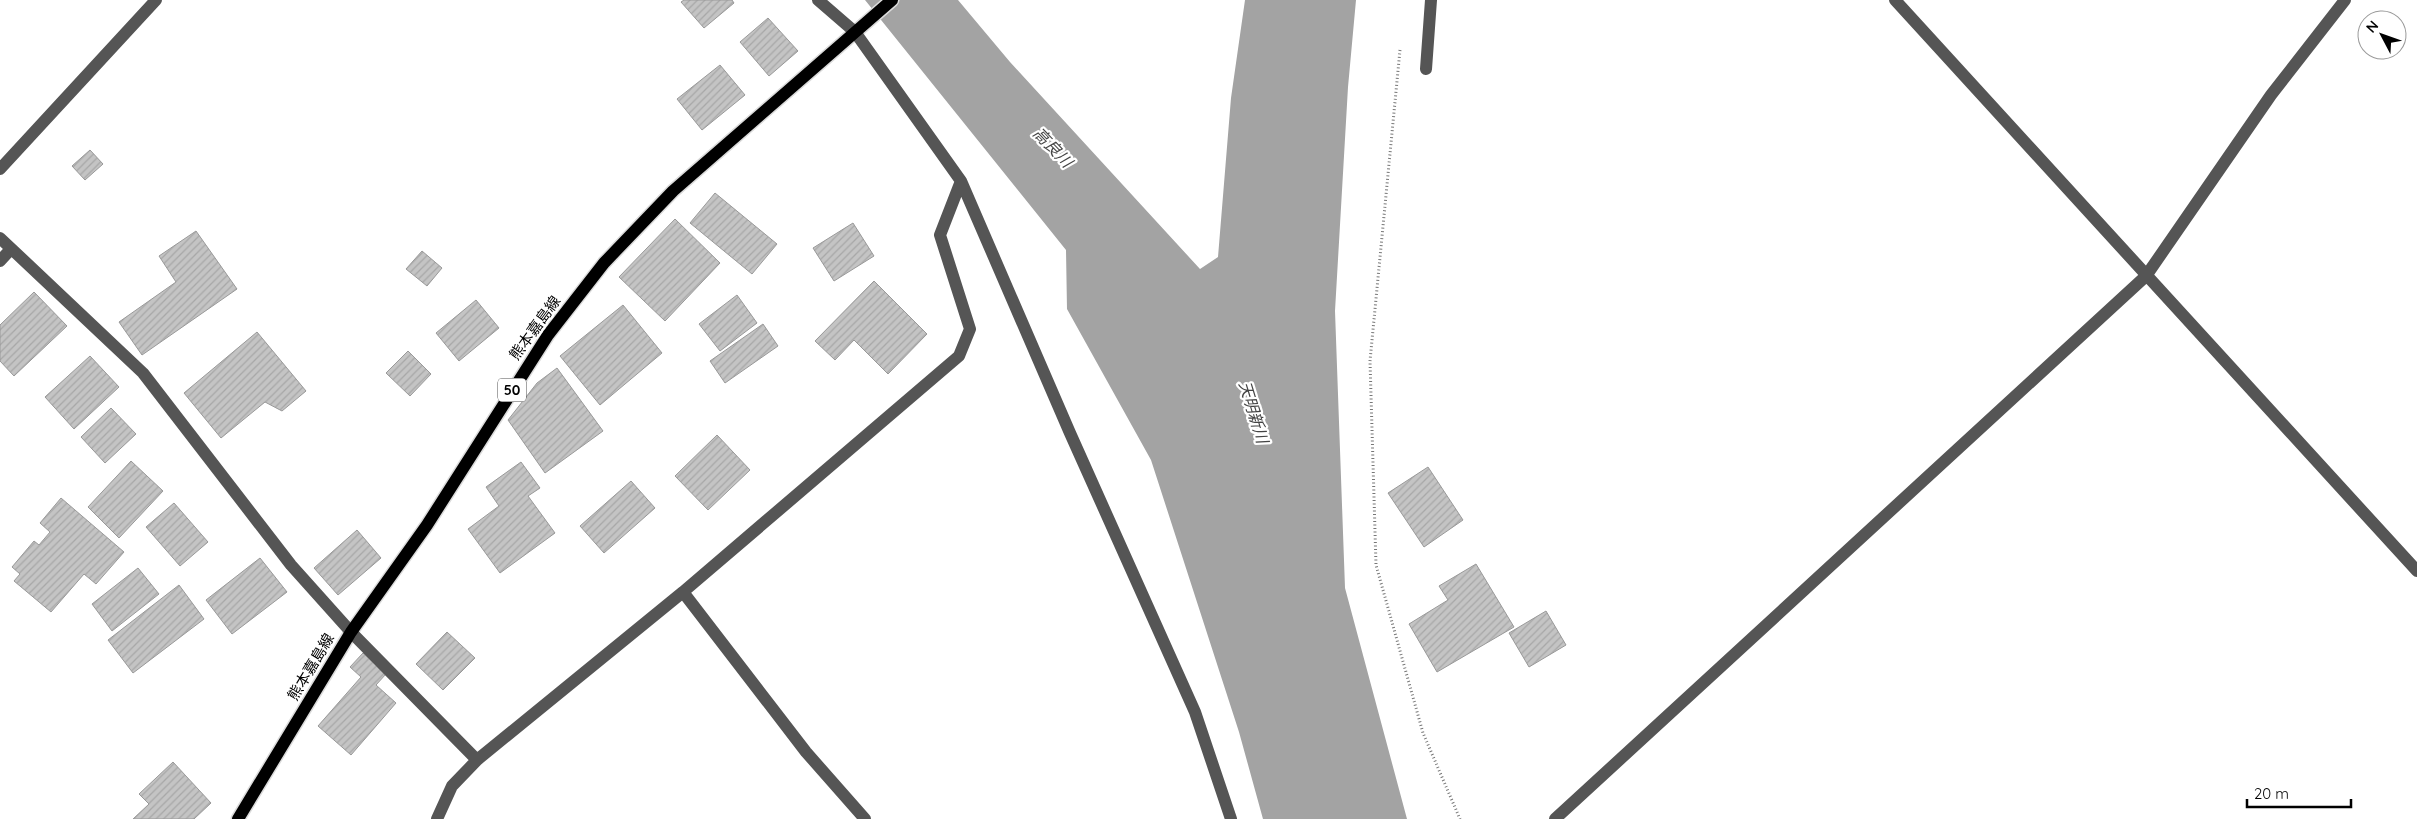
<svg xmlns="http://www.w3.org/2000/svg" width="2417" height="819" font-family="Quicksand,'Noto Sans JP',sans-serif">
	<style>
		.water { fill: #a3a3a3 }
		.building { fill: url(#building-hatch); stroke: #999 }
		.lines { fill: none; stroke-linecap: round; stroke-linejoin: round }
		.major-casing { stroke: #dbdbdb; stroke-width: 15 }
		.path { stroke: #777; stroke-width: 3; stroke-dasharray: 1 2.5; stroke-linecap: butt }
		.minor { stroke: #555; stroke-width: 12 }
		.major { stroke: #000; stroke-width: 12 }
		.labels { text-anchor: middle; stroke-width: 4.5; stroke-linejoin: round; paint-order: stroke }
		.shield { fill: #fff; stroke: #4c4c4c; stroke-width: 1 }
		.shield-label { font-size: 14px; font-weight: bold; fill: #000 }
		.street-label { font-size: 15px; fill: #000; stroke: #fff }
		.water-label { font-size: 16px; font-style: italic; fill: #444; stroke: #fff }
	</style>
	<defs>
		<pattern id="building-hatch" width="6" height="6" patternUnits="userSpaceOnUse" patternTransform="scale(1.25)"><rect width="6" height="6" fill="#c4c4c4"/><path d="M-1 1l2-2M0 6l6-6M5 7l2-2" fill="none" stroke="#a7a7a7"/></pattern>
	</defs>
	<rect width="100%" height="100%" fill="#fff"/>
	<!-- water -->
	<path class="water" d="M 865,0 L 958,0 L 1010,62 L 1200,269 L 1218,257 L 1231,98 L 1245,0 L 1356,0 L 1348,87 L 1335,311 L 1345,588 L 1407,819 L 1263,819 L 1239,732 L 1151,460 L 1067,309 L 1066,250 Z"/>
	<!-- building -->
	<path class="building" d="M 684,0 L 732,0 L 734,3 L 704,28 L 681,2 Z
		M 768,18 L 798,51 L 769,76 L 740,42 Z
		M 720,65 L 745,95 L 702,130 L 677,99 Z
		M 90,150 L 103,164 L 85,180 L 72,166 Z
		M 715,193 L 777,244 L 752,274 L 690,223 Z
		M 675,219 L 720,263 L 665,321 L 619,277 Z
		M 853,223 L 874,256 L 834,281 L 813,248 Z
		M 196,231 L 237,289 L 142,355 L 119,322 L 176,282 L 159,256 Z
		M 422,251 L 442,268 L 427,286 L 406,269 Z
		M 874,281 L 927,334 L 888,374 L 854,340 L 835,360 L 815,341 Z
		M 34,292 L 67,326 L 14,376 L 0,361 L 0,325 Z
		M 737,295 L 757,323 L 720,351 L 699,324 Z
		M 476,300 L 499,328 L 459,361 L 436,333 Z
		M 623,305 L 662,353 L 600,405 L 560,356 Z
		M 763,324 L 778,346 L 725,383 L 710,361 Z
		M 257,332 L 306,391 L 282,411 L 265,402 L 221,438 L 184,393 Z
		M 408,351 L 431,374 L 410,396 L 386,373 Z
		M 90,356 L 119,387 L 74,429 L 45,397 Z
		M 557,368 L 603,431 L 545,473 L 508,420 L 537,383 Z
		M 111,408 L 136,434 L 105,463 L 81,437 Z
		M 717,435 L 750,470 L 708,510 L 675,476 Z
		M 131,461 L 163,491 L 119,538 L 88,507 Z
		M 521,462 L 540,488 L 528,496 L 555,533 L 500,573 L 468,529 L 499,506 L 486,487 Z
		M 1428,467 L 1463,520 L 1424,547 L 1388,493 Z
		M 631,481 L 655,508 L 604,553 L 580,526 Z
		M 61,498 L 124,552 L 96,584 L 84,574 L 51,612 L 14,581 L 20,574 L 12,567 L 34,541 L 39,545 L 50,532 L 40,523 Z
		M 174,503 L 208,542 L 180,566 L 146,527 Z
		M 357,530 L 381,558 L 338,595 L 314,568 Z
		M 260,558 L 287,592 L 232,634 L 206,600 Z
		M 1476,564 L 1514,627 L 1437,672 L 1409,624 L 1448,600 L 1439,586 Z
		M 138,568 L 159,594 L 112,631 L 92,604 Z
		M 179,585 L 204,619 L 133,673 L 108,640 Z
		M 1546,611 L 1566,645 L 1529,667 L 1509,633 Z
		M 447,632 L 475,658 L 443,690 L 416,664 Z
		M 363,653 L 386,674 L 376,685 L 396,703 L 351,755 L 318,726 L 361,677 L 350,667 Z
		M 173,762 L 211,803 L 194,819 L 133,819 L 149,804 L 139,794 Z"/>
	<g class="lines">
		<defs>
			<path id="major" d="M 238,819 L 351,632 L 427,525 L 548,335 L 604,263 L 673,191 L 892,0"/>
		</defs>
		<!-- major casing -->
		<use href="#major" class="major-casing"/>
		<!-- path -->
		<path class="path" d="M 1400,50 L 1370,361 L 1376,565 L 1423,733 L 1460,819"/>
		<!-- minor -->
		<path class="minor" d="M 818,0 L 855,32 L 961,181 L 1070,433 L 1195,712 L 1231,819
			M 1895,0 L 2417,571
			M 1426,69 L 1431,0
			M 0,169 L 156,0
			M 0,238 L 143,373 L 291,565 L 351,632 L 477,760 L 683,592 L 806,752 L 865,819
			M 0,261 L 11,249
			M 683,592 L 959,356 L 970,329 L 940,235 L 961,181
			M 437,819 L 452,786 L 477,760
			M 1555,819 L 2146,276 L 2271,95 L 2345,0"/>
		<!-- major -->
		<use href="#major" class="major"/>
	</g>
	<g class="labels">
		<!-- shield labels -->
		<rect class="shield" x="498" y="378.5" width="28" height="23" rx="4"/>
		<g class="shield-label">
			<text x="512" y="395">50</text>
		</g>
		<!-- street labels -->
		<g class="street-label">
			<text transform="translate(535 328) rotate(-54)" y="5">熊本嘉島線</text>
			<text transform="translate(311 667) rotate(-59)" y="5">熊本嘉島線</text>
		</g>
		<!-- water labels -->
		<g class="water-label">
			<text transform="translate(1053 147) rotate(46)" y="6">高良川</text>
			<text transform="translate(1254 412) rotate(73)" y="6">天明新川</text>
		</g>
	</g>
	<!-- north arrow -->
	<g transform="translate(2382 35) rotate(311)"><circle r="24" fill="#ffffff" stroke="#999999"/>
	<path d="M0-4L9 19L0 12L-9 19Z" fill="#000000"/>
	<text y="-8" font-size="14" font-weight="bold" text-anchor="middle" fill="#000000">N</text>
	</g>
	<!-- scale -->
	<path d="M2247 799v8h104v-8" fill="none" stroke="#000000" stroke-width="2.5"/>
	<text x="2254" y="799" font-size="15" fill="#000000" stroke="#ffffff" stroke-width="4" paint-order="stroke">20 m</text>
</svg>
